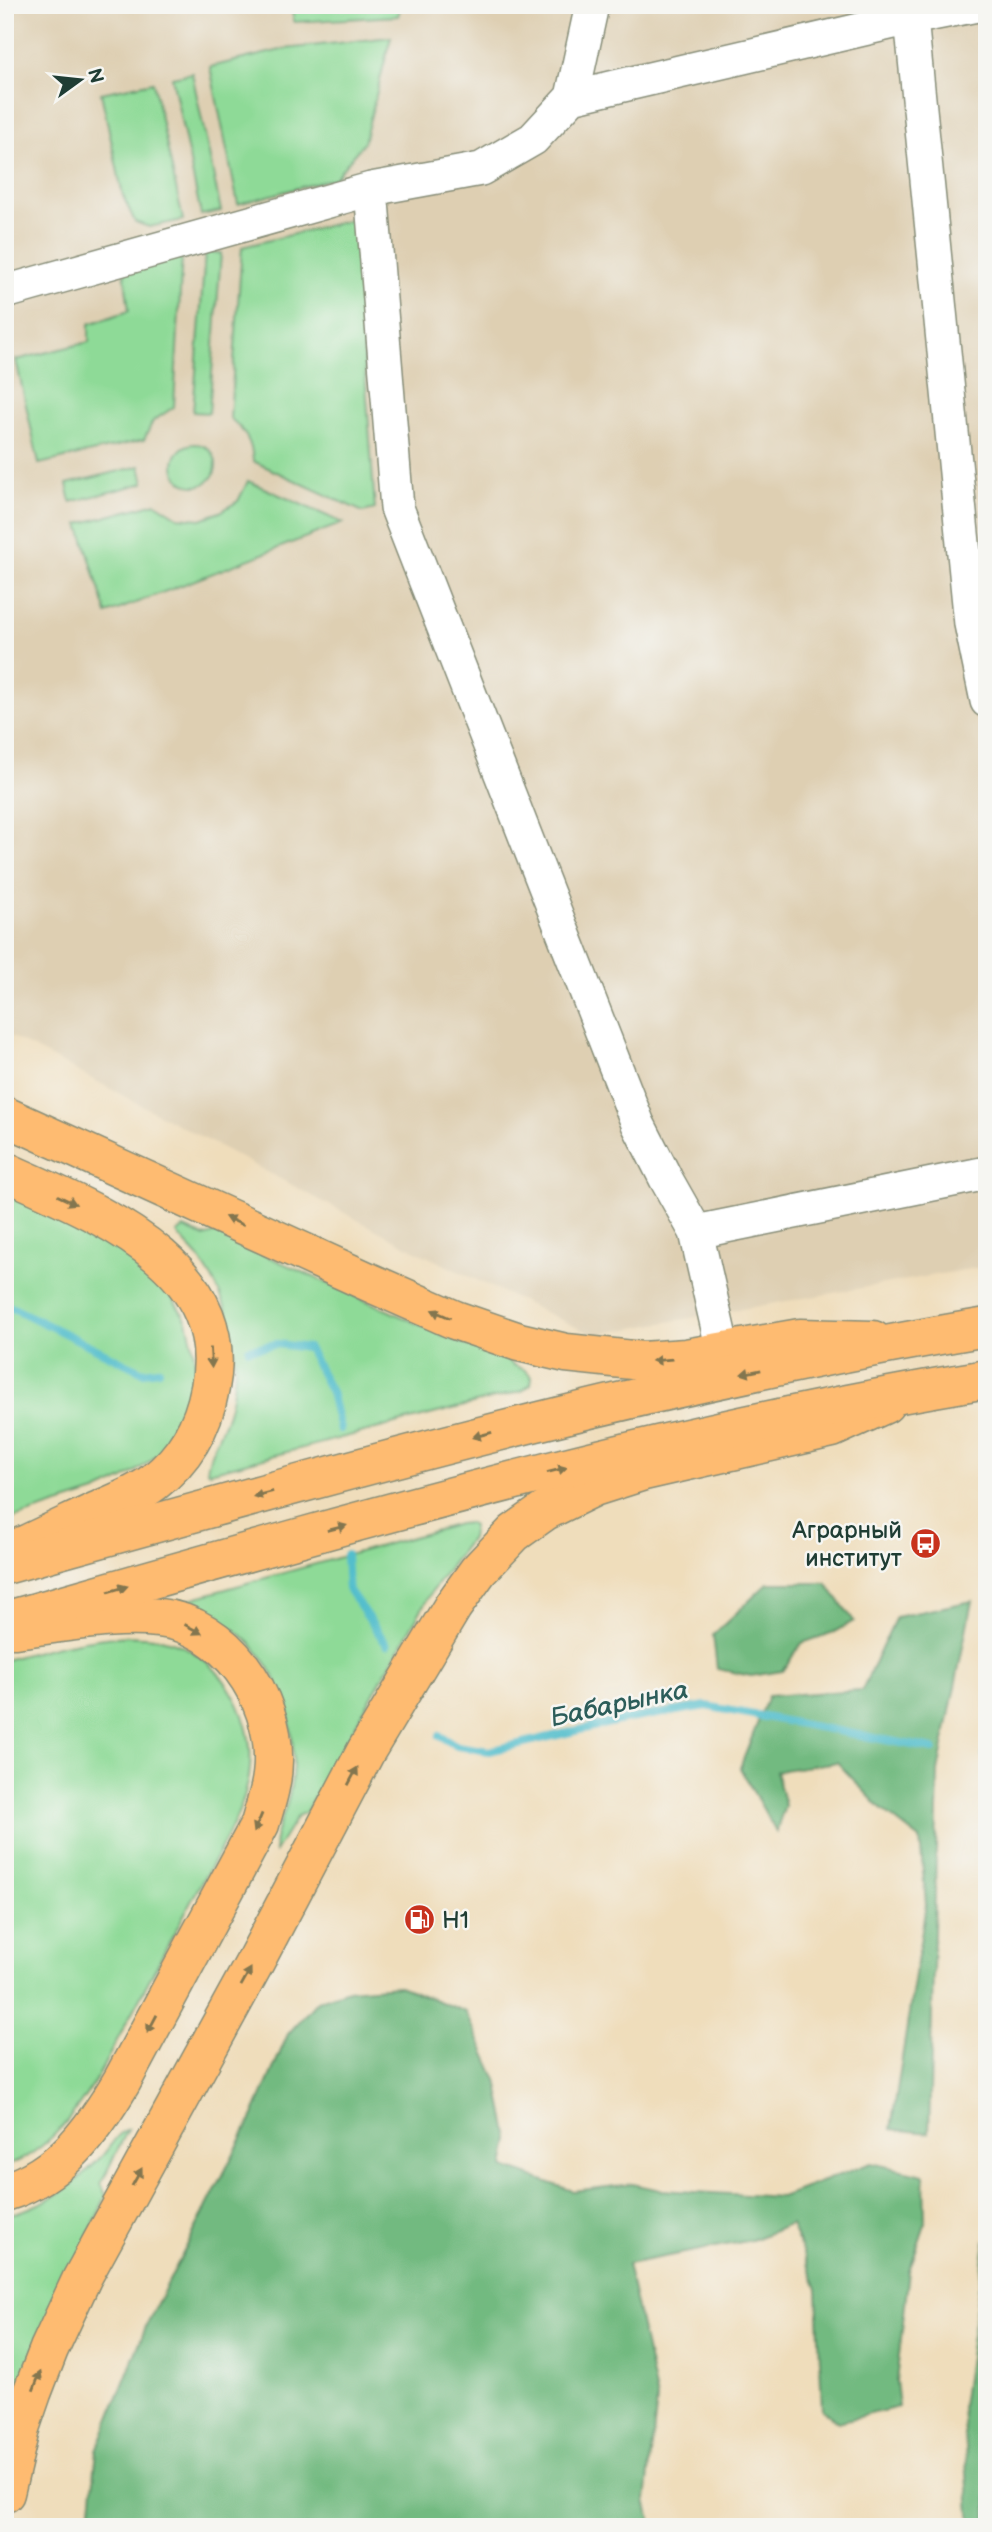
<svg xmlns="http://www.w3.org/2000/svg" width="992" height="2532" font-family="'Balsamiq Sans',sans-serif">
	<style>
		.built { fill: #decfb2 }
		.green { fill: #8eda97; stroke: #568c66; stroke-width: 2 }
		.forest { fill: #72ba80; stroke: #487c5a; stroke-width: 2 }
		.lines { fill: none; stroke-linecap: round; stroke-linejoin: round }
		.stream { stroke: #52becc; stroke-width: 8 }
		.street-casing { stroke: #878d78; stroke-width: 36 }
		.primary-casing { stroke: #878d78; stroke-width: 41 }
		.highway-casing { stroke: #878d78; stroke-width: 41 }
		.street { stroke: #fff; stroke-width: 33 }
		.primary { stroke: #febb71; stroke-width: 38 }
		.highway { stroke: #febb71; stroke-width: 38 }
		.oneway { fill: #83764f }
		.labels { text-anchor: middle; stroke-width: 5; stroke-linejoin: round; paint-order: stroke }
		.poi-label { font-size: 24px; fill: #1f3d34; stroke: #f6f6f2; text-anchor: end }
		.water-label { font-size: 26px; font-style: italic; fill: #2c5d5a; stroke: #f6f6f2 }
	</style>
	<rect width="100%" height="100%" fill="#f6f6f2"/>
	<filter id="ink" filterUnits="userSpaceOnUse"><feTurbulence type="fractalNoise" baseFrequency=".0143" numOctaves="2"/><feDisplacementMap in="SourceGraphic" scale="14" xChannelSelector="R" yChannelSelector="G"/><feConvolveMatrix kernelMatrix="1 2 1 2 8 2 1 2 1" color-interpolation-filters="sRGB"/></filter>
	<filter id="wash" filterUnits="userSpaceOnUse"><feTurbulence type="fractalNoise" baseFrequency=".00686" numOctaves="4" result="noise"/><feDisplacementMap in="SourceGraphic" scale="28" xChannelSelector="R" yChannelSelector="G"/><feGaussianBlur stdDeviation="1.57" result="paint"/><feColorMatrix in="noise" values="0 0 0 0 0 0 0 0 0 0 0 0 0 0 0 0 0 1.4 0 .05"/><feComposite in="paint" operator="in"/></filter>
	<g filter="url(#wash)">
		<rect width="100%" height="100%" fill="#efddbb"/>
		<!-- built -->
		<path class="built" d="M 5,5 L 987,5 L 987,1266 L 593,1335 L 422,1254 L 5,1033 Z"/>
		<!-- green -->
		<path class="green" d="M 291,5 L 401,5 L 398,16 L 294,22 Z
			M 391,37 L 364,142 L 335,178 L 238,204 L 210,67 L 285,49 Z
			M 192,73 L 221,211 L 201,215 L 172,77 Z
			M 153,82 L 183,220 L 149,227 L 135,222 L 123,196 L 101,93 Z
			M 354,219 L 375,509 L 363,512 L 253,461 C 252,442 245,431 230,418 L 242,247 Z
			M 205,252 L 221,253 L 209,413 L 193,412 Z
			M 182,254 L 174,407 L 153,421 L 144,440 L 39,464 L 16,360 L 89,342 L 89,324 L 129,311 L 124,270 Z
			M174 465a21 21 0 1 1 42 0a21 21 0 1 1-42 0Z
			M 140,466 L 144,483 L 71,502 L 67,484 Z
			M 248,481 L 343,523 L 107,614 L 79,524 L 156,503 L 178,517 L 201,519 L 220,512 L 238,501 Z
			M 5,1190 L 109,1239 L 160,1279 L 187,1321 L 193,1346 L 196,1371 L 186,1415 L 163,1450 L 145,1465 L 124,1479 L 96,1492 L 5,1521 Z
			M 184,1228 L 204,1237 L 216,1233 L 458,1342 L 506,1358 L 513,1365 L 525,1370 L 532,1377 L 531,1384 L 522,1391 L 210,1472 L 207,1470 C 209,1449 224,1430 229,1409 C 243,1357 232,1305 201,1261 C 194,1251 183,1243 177,1233 Z
			M 469,1523 L 473,1526 L 471,1538 L 432,1591 L 306,1812 L 297,1816 L 275,1852 C 271,1835 286,1814 289,1796 C 301,1739 286,1672 240,1634 C 224,1621 205,1615 189,1604 L 190,1599 L 459,1524 Z
			M 129,1636 C 139,1637 150,1637 161,1639 C 218,1651 255,1712 250,1768 C 246,1813 216,1855 195,1894 C 162,1955 130,2017 97,2078 C 74,2115 48,2151 5,2167 L 5,1660 C 47,1648 86,1638 129,1636 Z
			M 128,2129 L 101,2183 L 106,2196 L 5,2428 L 5,2215 C 43,2208 76,2184 102,2156 C 111,2146 117,2133 128,2129 Z"/>
		<!-- forest -->
		<path class="forest" d="M 768,1583 L 826,1583 L 854,1621 L 834,1632 L 802,1643 L 782,1671 L 751,1676 L 717,1669 L 713,1635 Z
			M 972,1601 L 938,1771 L 929,2133 L 891,2129 L 926,1904 L 920,1839 L 880,1808 L 837,1762 L 776,1771 L 785,1806 L 776,1832 L 740,1768 L 768,1696 L 862,1690 L 896,1617 Z
			M 987,1897 L 987,1998 L 980,1916 Z
			M 399,1986 L 466,2012 L 497,2080 L 509,2139 L 504,2167 L 573,2191 L 633,2184 L 660,2190 L 781,2197 L 871,2163 L 924,2175 L 925,2224 L 909,2271 L 896,2381 L 899,2407 L 838,2422 L 822,2410 L 817,2289 L 791,2224 L 752,2240 L 627,2264 L 657,2399 L 646,2501 L 653,2527 L 89,2527 L 97,2450 L 147,2324 L 253,2116 L 288,2034 L 317,2001 L 348,1990 Z
			M 985,2242 L 987,2245 L 987,2527 L 971,2527 L 962,2407 Z"/>
		<g class="lines">
			<!-- stream -->
			<path class="stream" d="M 5,1304 L 143,1372 L 159,1370
				M 249,1349 L 277,1344 L 308,1348 L 331,1392 L 340,1429
				M 346,1555 L 348,1589 L 387,1645
				M 440,1736 L 457,1746 L 489,1751 L 622,1720 L 706,1706 L 933,1749
				M 985,1755 L 987,1756"/>
		</g>
	</g>
	<g filter="url(#ink)">
		<g class="lines">
			<defs>
				<path id="street" d="M 911,18 L 971,624 L 987,701
					M 572,97 L 911,18 L 977,5
					M 371,189 L 397,508 L 638,1124 L 666,1179 L 696,1232 L 723,1351
					M 5,292 L 371,189 L 481,169 L 533,139 L 572,97 L 592,5
					M 696,1232 L 987,1173"/>
				<path id="primary" d="M 5,1116 L 371,1283 L 455,1320 L 519,1342 L 566,1353 L 642,1361 L 686,1358 L 800,1338 L 873,1340
					M 5,1171 C 94,1212 234,1263 210,1388 C 203,1426 185,1458 154,1482 C 137,1495 117,1502 97,1511 C 67,1525 36,1540 5,1554
					M 5,2192 C 62,2174 93,2130 122,2081 L 260,1824 C 266,1803 273,1783 273,1761 C 275,1698 226,1624 159,1618 C 112,1613 61,1624 14,1629
					M 5,2493 L 21,2425 L 32,2393 L 49,2349 L 82,2278 L 256,1960 L 366,1751 L 453,1606 L 478,1571 L 514,1533 L 545,1511 L 594,1487 L 644,1471 L 832,1428 L 885,1404"/>
				<path id="highway" d="M 5,1565 C 330,1475 654,1382 987,1327
					M 5,1621 C 329,1529 654,1433 987,1379"/>
			</defs>
			<!-- street casing -->
			<use href="#street" class="street-casing"/>
			<!-- primary casing -->
			<use href="#primary" class="primary-casing"/>
			<!-- highway casing -->
			<use href="#highway" class="highway-casing"/>
			<!-- street -->
			<use href="#street" class="street"/>
			<!-- primary -->
			<use href="#primary" class="primary"/>
			<!-- highway -->
			<use href="#highway" class="highway"/>
		</g>
		<!-- one-way arrows -->
		<defs><path id="oneway-solid" d="M-6-.8H1V-3.2L6.5 0L1 3.2V.8H-6Z" transform="scale(1.75)"/></defs>
		<g class="oneway">
			<use href="#oneway-solid" transform="translate(67 1200) rotate(25)"/>
			<use href="#oneway-solid" transform="translate(234 1221) rotate(-155)"/>
			<use href="#oneway-solid" transform="translate(441 1314) rotate(-156)"/>
			<use href="#oneway-solid" transform="translate(211 1358) rotate(87)"/>
			<use href="#oneway-solid" transform="translate(662 1360) rotate(175)"/>
			<use href="#oneway-solid" transform="translate(751 1372) rotate(168)"/>
			<use href="#oneway-solid" transform="translate(482 1435) rotate(165)"/>
			<use href="#oneway-solid" transform="translate(557 1470) rotate(-14)"/>
			<use href="#oneway-solid" transform="translate(263 1494) rotate(165)"/>
			<use href="#oneway-solid" transform="translate(337 1528) rotate(-15)"/>
			<use href="#oneway-solid" transform="translate(118 1589) rotate(-16)"/>
			<use href="#oneway-solid" transform="translate(193 1629) rotate(28)"/>
			<use href="#oneway-solid" transform="translate(353 1776) rotate(-62)"/>
			<use href="#oneway-solid" transform="translate(258 1823) rotate(113)"/>
			<use href="#oneway-solid" transform="translate(246 1977) rotate(-61)"/>
			<use href="#oneway-solid" transform="translate(152 2024) rotate(118)"/>
			<use href="#oneway-solid" transform="translate(137 2177) rotate(-61)"/>
			<use href="#oneway-solid" transform="translate(37 2381) rotate(-69)"/>
		</g>
	</g>
	<!-- icons -->
	<defs>
		<symbol id="bus-disc" viewBox="-11 -11 22 22"><circle r="9.5" fill="#c8321e" stroke="#f6f6f2"/><path d="M-5-6H5V4H4V6H2V4H-2V6H-4V4H-5ZM-3.5-4V0h7V-4ZM-3.5 1.2v1.5H-2V1.2ZM2 1.2v1.5H3.5V1.2Z" fill="#fff"/></symbol>
		<symbol id="fuel-disc" viewBox="-11 -11 22 22"><circle r="9.5" fill="#c8321e" stroke="#f6f6f2"/><path d="M-5.5-6h7V0h2V4h1.3V-2.5L3-4.5l.8-.8L6-3V5H2.5V1h-1V6h-7ZM-4.2-4.7v3.2H.2V-4.7Z" fill="#fff"/></symbol>
	</defs>
	<g fill-rule="evenodd">
		<use href="#bus-disc" x="908" y="1526" width="35" height="35"/>
		<use href="#fuel-disc" x="402" y="1902" width="35" height="35"/>
	</g>
	<g class="labels">
		<!-- poi labels -->
		<g class="poi-label">
			<text x="902" y="1538">Аграрный<tspan x="902" dy="28">институт</tspan></text>
			<text x="442" y="1928" text-anchor="start">Н1</text>
		</g>
		<!-- water labels -->
		<g class="water-label">
			<text transform="translate(619 1703) rotate(-12)" y="9">Бабарынка</text>
		</g>
	</g>
	<!-- margin -->
	<rect width="992" height="2532" fill="none" stroke="#f6f6f2" stroke-width="28"/>
	<!-- north arrow -->
	<g transform="translate(80 80) rotate(75)" stroke="#f6f6f2" stroke-width="5" paint-order="stroke">
	<path d="M0-5L12 26L0 18L-12 26Z" fill="#1f3d34"/>
	<text y="-10" font-size="19" font-weight="bold" text-anchor="middle" fill="#1f3d34">N</text>
	</g>
</svg>
